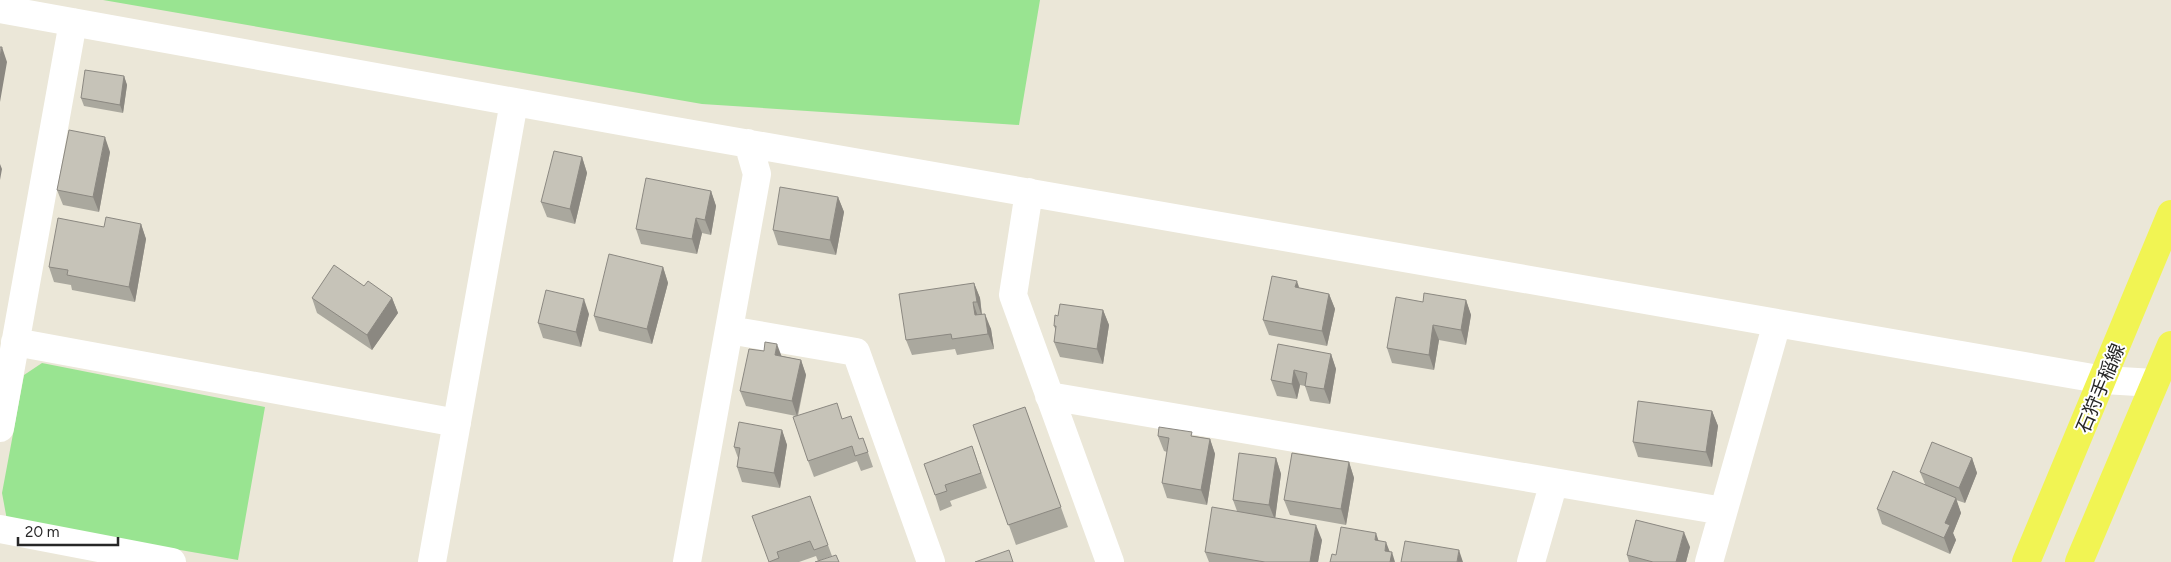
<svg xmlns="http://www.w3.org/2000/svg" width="2171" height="562" font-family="Figtree,'Noto Sans JP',sans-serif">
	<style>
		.green { fill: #99e491 }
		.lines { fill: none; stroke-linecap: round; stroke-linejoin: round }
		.minor { stroke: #fff; stroke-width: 28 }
		.major { stroke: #f1f453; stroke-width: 28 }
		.wall { fill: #aaa89e }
		.shaded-wall { fill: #8b8881 }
		.building { fill: #c6c3b8; stroke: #8b8881 }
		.labels { text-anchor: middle; stroke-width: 4; stroke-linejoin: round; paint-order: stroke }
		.street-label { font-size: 19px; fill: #272727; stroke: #fff }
	</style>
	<rect width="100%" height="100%" fill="#ebe7d8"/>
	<!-- green -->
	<path class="green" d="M 103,0 L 1040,0 L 1019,125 L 702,104 Z
		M 42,363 L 265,407 L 238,560 L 7,520 L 2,493 L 24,375 Z"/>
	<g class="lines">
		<!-- minor -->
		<path class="minor" d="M 0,9 L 664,129 L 2104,380 L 2154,383
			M 1029,192 L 1013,295 L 1110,562
			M 729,330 L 856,352 L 931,562
			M 15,342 L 457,423
			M 1049,396 L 1723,511
			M 0,428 L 73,22
			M 0,529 L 172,562
			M 432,562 L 514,102
			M 687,562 L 757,174 L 748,143
			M 1531,562 L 1554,482
			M 1709,562 L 1777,323"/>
		<!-- major -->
		<path class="major" d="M 2026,562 L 2171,214
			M 2079,562 L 2171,345"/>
	</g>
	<!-- wall -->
	<path class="wall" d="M 124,76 L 127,85 L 123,113 L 84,106 L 81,98 Z
		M 110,152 L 99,212 L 63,205 L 57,190 Z
		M 582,157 L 587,173 L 575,224 L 547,217 L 541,202 Z
		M 711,191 L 716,206 L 711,235 L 702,233 L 697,254 L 641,244 L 636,229 Z
		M 838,197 L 844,212 L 836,255 L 778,245 L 773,230 Z
		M 141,224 L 146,239 L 135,302 L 72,290 L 71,285 L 54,282 L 49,267 L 104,227 Z
		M 663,267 L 668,283 L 652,344 L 599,331 L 594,316 Z
		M 974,283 L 980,298 L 982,314 L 991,329 L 994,349 L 957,355 L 955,349 L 912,355 L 906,340 Z
		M 364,286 L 392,298 L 398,313 L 372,350 L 317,313 L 312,298 Z
		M 1299,288 L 1329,294 L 1335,309 L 1327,346 L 1269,335 L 1263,320 Z
		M 1466,300 L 1471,315 L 1466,345 L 1439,340 L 1434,370 L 1392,363 L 1387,348 L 1423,302 Z
		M 1103,310 L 1109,325 L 1103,364 L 1060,357 L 1054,342 L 1056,331 L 1054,326 L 1058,316 Z
		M 589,314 L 581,347 L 543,338 L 538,323 Z
		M 1331,354 L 1336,369 L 1330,404 L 1310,401 L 1305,386 L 1300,385 L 1297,399 L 1277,396 L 1271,380 Z
		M 782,356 L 801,360 L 806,375 L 798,416 L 843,419 L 859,439 L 863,438 L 873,467 L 861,471 L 857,461 L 814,477 L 808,461 L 796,416 L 746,406 L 740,391 Z
		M 1025,407 L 1068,527 L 1016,545 L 973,425 Z
		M 1712,411 L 1718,426 L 1712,467 L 1638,457 L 1633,442 Z
		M 782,430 L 787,445 L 780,488 L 742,482 L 737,467 L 738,458 L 734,447 Z
		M 1158,436 L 1194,436 L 1210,439 L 1215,454 L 1207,505 L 1167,498 L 1162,483 L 1167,452 L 1164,451 Z
		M 972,446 L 987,488 L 950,501 L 952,506 L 940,511 L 935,495 Z
		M 1276,458 L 1281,474 L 1275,518 L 1322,540 L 1318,562 L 1209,562 L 1205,552 L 1237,511 L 1233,500 Z
		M 1972,458 L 1977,473 L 1965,503 L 1956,500 L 1961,513 L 1953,533 L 1956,540 L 1950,554 L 1882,524 L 1877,509 L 1925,484 L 1920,472 Z
		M 1349,462 L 1354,478 L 1346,525 L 1290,515 L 1284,500 Z
		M 810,496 L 832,556 L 818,561 L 816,556 L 799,562 L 769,562 Z
		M 1690,547 L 1686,562 L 1629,562 L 1627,555 Z"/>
	<!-- shaded-wall -->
	<path class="shaded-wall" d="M 2,47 L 7,62 L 0,102 L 0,57 Z
		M 124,76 L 127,85 L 123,113 L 120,105 Z
		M 105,137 L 110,152 L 99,212 L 93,197 Z
		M 582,157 L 587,173 L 575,224 L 570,209 Z
		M 0,164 L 2,169 L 0,180 Z
		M 711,191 L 716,206 L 711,235 L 705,220 Z
		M 838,197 L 844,212 L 836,255 L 830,240 Z
		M 696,218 L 702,233 L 697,254 L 692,239 Z
		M 141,224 L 146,239 L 135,302 L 129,287 Z
		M 663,267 L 668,283 L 652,344 L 647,329 Z
		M 1297,281 L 1302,296 L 1295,287 Z
		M 974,283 L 980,298 L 982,317 L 977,302 Z
		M 1329,294 L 1335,309 L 1327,346 L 1322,331 Z
		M 392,298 L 398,313 L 372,350 L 367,335 Z
		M 584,299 L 589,314 L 581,347 L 576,332 Z
		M 1466,300 L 1471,315 L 1466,345 L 1461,330 Z
		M 973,302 L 978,317 L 975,315 Z
		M 1103,310 L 1109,325 L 1103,364 L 1097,349 Z
		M 985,314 L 991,329 L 994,349 L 988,334 Z
		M 1433,325 L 1439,340 L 1434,370 L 1429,355 Z
		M 777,344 L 783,360 L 775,355 Z
		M 1331,354 L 1336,369 L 1330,404 L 1324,389 Z
		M 801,360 L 806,375 L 797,416 L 792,401 Z
		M 1294,370 L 1300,385 L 1297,399 L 1292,384 Z
		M 1712,411 L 1718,426 L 1712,467 L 1706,452 Z
		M 782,430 L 787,445 L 780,488 L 774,473 Z
		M 1210,439 L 1215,454 L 1207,505 L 1201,490 Z
		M 1276,458 L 1281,474 L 1275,520 L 1269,505 Z
		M 1972,458 L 1977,473 L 1965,503 L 1959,488 Z
		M 1349,462 L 1354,478 L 1346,525 L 1341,509 Z
		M 1956,498 L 1961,513 L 1953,533 L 1956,540 L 1950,554 L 1944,538 L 1945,523 Z
		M 1316,525 L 1322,540 L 1318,562 L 1310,562 Z
		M 1684,532 L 1690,547 L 1686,562 L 1676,562 Z
		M 1376,533 L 1381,548 L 1375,540 Z
		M 1386,542 L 1391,555 L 1392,552 L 1395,562 L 1389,562 L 1385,551 Z
		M 1459,550 L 1463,562 L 1457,562 Z"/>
	<!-- building -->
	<path class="building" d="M 0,47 L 2,47 L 0,57 Z
		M 85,70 L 124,76 L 120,105 L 81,98 Z
		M 69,130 L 105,137 L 93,197 L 57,190 Z
		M 554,151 L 582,157 L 570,209 L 541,202 Z
		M 646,178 L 711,191 L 705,220 L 696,218 L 692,239 L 636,229 Z
		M 780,187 L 838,197 L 830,240 L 773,230 Z
		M 106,217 L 141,224 L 129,287 L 67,275 L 68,270 L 49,267 L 58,218 L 104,227 Z
		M 609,254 L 663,267 L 647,329 L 594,316 Z
		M 334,265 L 364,286 L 368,281 L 392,298 L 367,335 L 312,298 Z
		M 1272,276 L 1297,281 L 1295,287 L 1329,294 L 1322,331 L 1263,320 Z
		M 974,283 L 977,302 L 973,302 L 975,315 L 985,314 L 988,334 L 952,339 L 951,334 L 906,340 L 899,294 Z
		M 546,290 L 584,299 L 576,332 L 538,323 Z
		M 1424,293 L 1466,300 L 1461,330 L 1433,325 L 1429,355 L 1387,348 L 1396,297 L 1423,302 Z
		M 1060,304 L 1103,310 L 1097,349 L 1054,342 L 1056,326 L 1054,326 L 1055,315 L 1058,316 Z
		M 765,342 L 777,344 L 775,355 L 801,360 L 792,401 L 740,391 L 749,349 L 764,351 Z
		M 1278,344 L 1331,354 L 1324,389 L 1305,386 L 1307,373 L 1294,370 L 1292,384 L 1271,380 Z
		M 1638,401 L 1712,411 L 1706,452 L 1633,442 Z
		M 837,403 L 842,419 L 851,416 L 859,439 L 863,438 L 868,452 L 855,456 L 852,446 L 808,461 L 793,417 Z
		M 1025,407 L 1061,507 L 1008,525 L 973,425 Z
		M 739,422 L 782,430 L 774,473 L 737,467 L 740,448 L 734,447 Z
		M 1159,427 L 1192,432 L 1191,436 L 1210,439 L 1201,490 L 1162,483 L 1169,438 L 1158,436 Z
		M 1932,442 L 1972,458 L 1959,488 L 1920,472 Z
		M 972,446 L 981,473 L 945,485 L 947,491 L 935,495 L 924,464 Z
		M 1239,453 L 1276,458 L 1269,505 L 1233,500 Z
		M 1292,453 L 1349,462 L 1341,509 L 1284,500 Z
		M 1893,471 L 1956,498 L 1945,523 L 1950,525 L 1944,538 L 1877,509 Z
		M 810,496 L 828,545 L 814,550 L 810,541 L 777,552 L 779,558 L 769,562 L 752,516 Z
		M 1212,507 L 1316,525 L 1310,562 L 1265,562 L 1205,552 Z
		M 1636,520 L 1684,532 L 1676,562 L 1653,562 L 1627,555 Z
		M 1341,527 L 1376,533 L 1375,540 L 1386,542 L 1385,551 L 1392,552 L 1390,562 L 1330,562 L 1332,554 L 1336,555 Z
		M 1405,541 L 1459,550 L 1457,562 L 1401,562 Z
		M 1009,550 L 1013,562 L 975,562 Z
		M 836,555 L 839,562 L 815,562 Z"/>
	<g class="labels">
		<!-- street labels -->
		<g class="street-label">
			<text transform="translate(2100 388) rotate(-67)" y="7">石狩手稲線</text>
		</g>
	</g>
	<!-- scale -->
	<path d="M18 537v8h100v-8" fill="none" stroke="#272727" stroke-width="2.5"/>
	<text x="25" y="537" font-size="15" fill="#272727" stroke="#ffffff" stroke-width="4" paint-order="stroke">20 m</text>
</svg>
